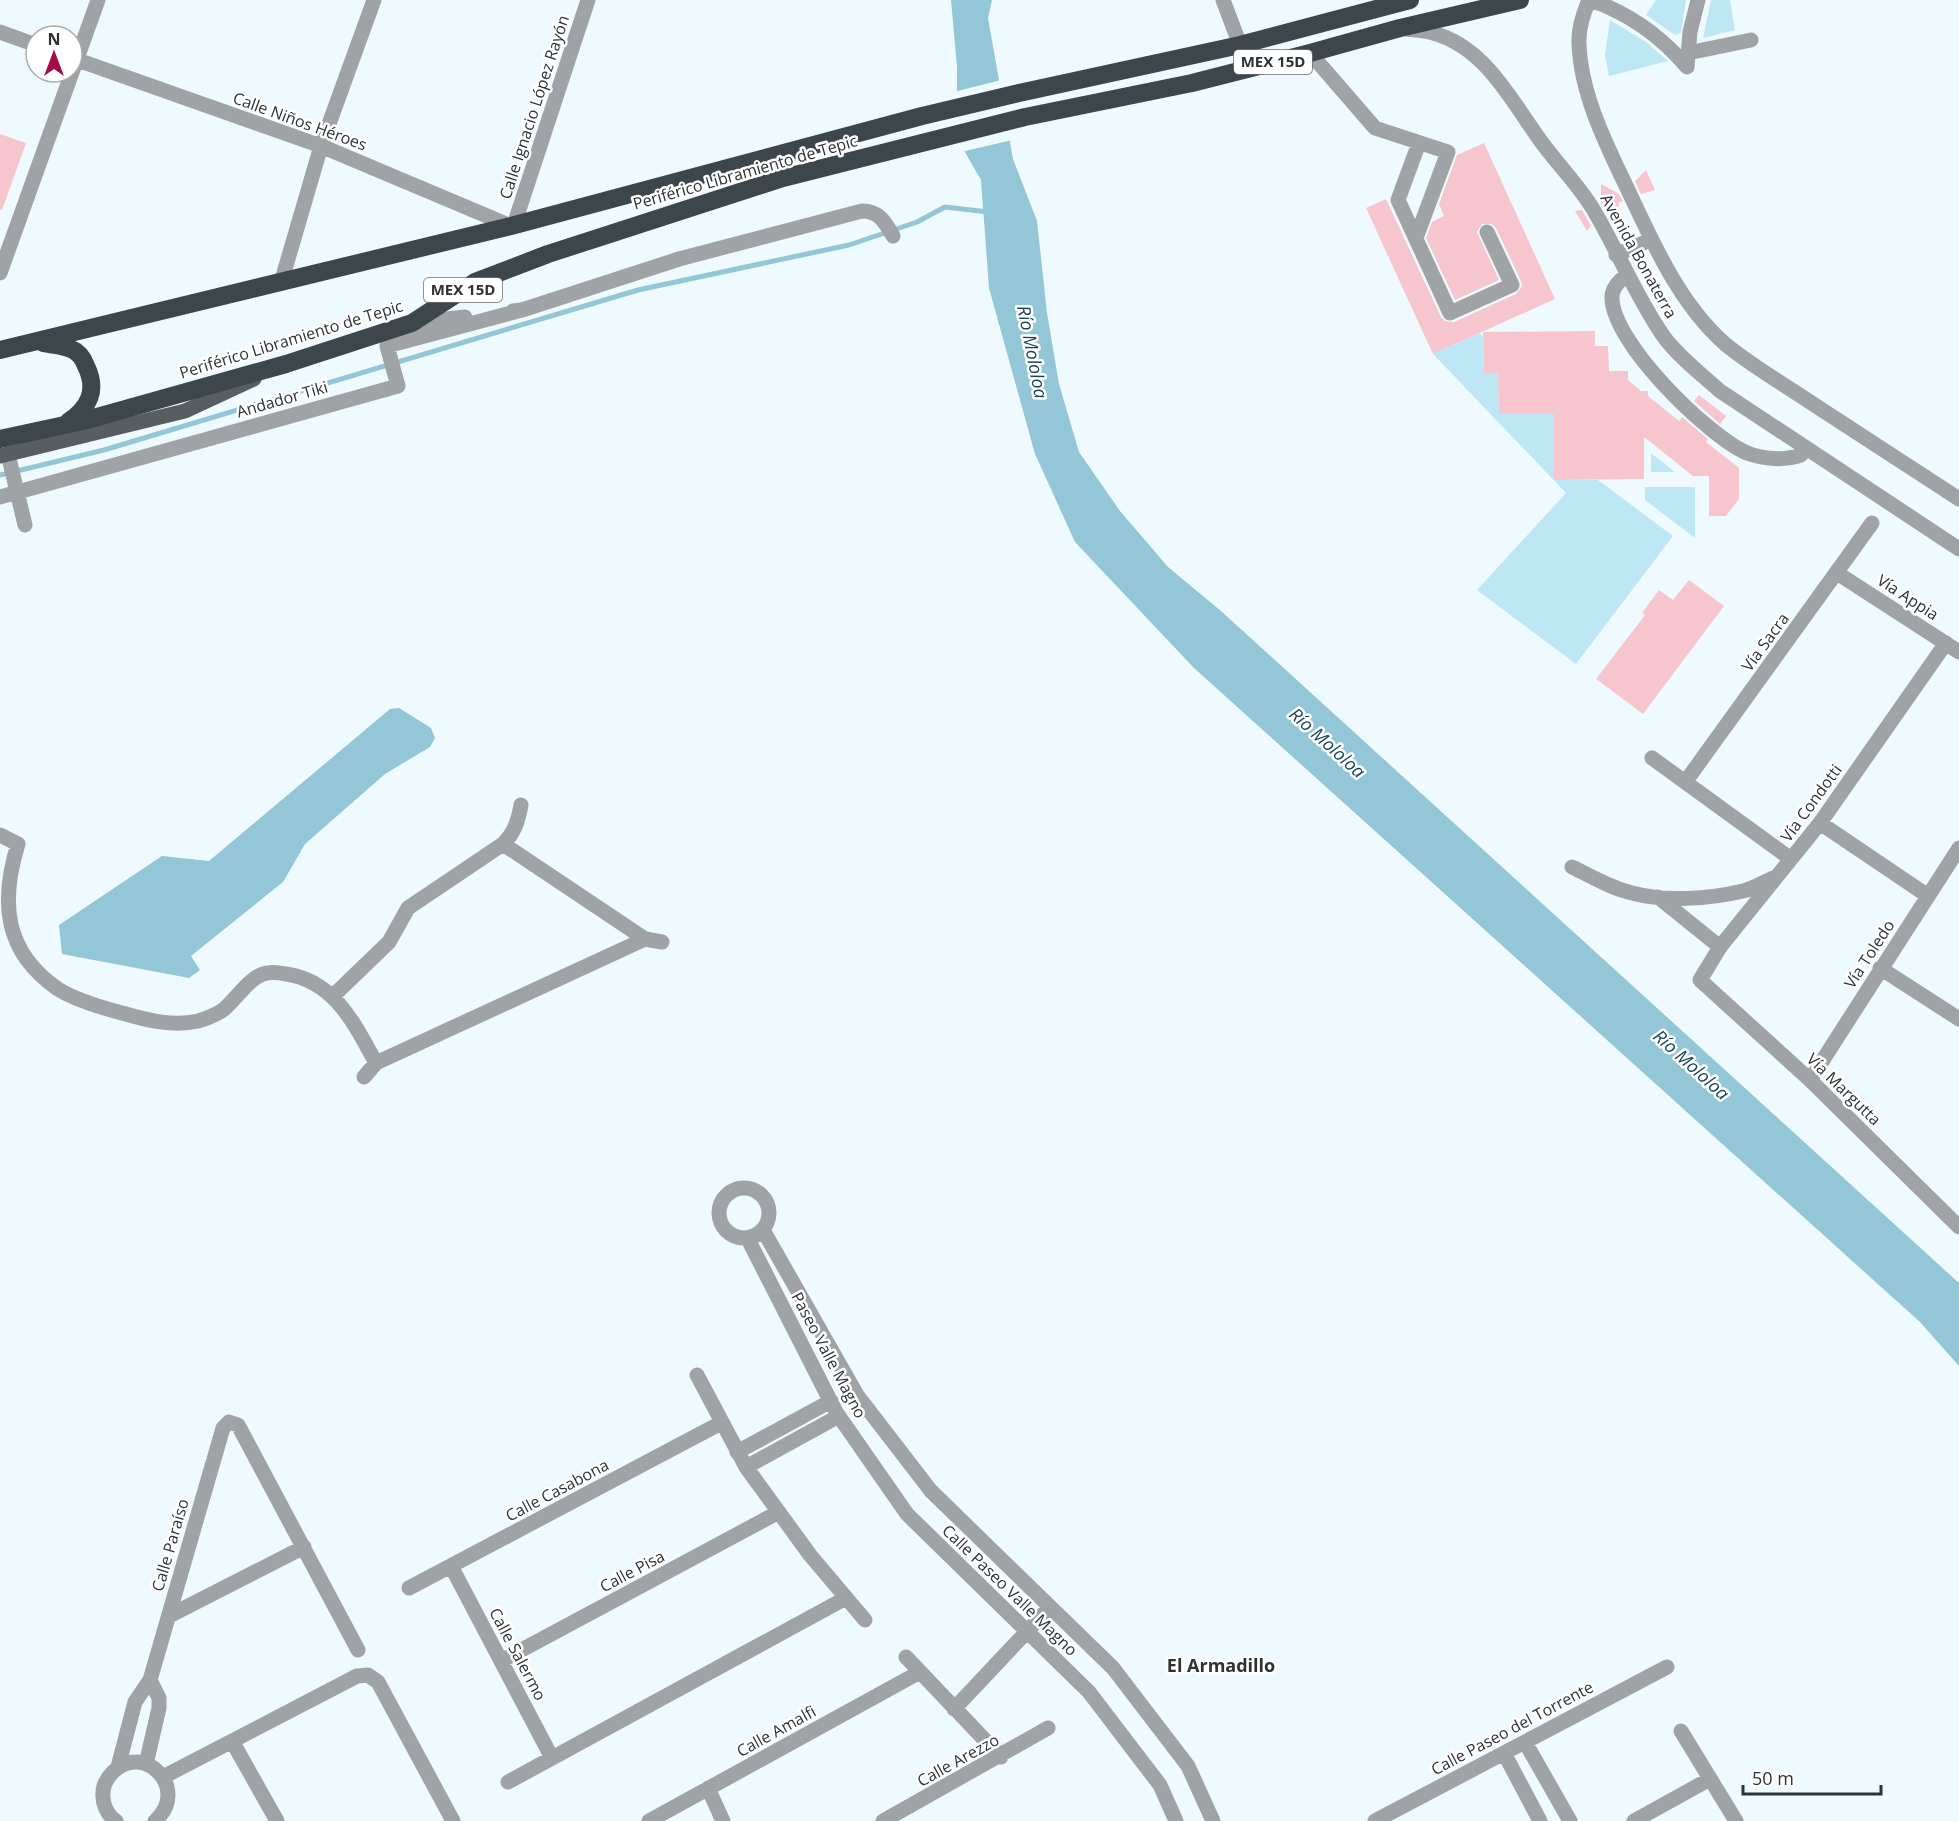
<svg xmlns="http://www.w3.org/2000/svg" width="1959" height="1821" font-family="'Open Sans',sans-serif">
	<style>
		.green { fill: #bee7f6 }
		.water { fill: #93c6d7 }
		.pier { fill: #effafe }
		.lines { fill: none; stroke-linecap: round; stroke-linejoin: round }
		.stream { stroke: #93c6d7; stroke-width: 5 }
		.building { fill: #f7c5cd }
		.minor { stroke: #9fa3a5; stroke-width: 15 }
		.major { stroke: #565e61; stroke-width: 15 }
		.highway { stroke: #3d464a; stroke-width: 18 }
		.labels { text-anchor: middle; stroke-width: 5; stroke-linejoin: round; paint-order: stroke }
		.shield { fill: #fff; stroke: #6d7070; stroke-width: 1.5 }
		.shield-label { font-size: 15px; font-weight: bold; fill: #2e3233 }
		.street-label { font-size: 16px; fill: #2e3233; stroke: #fff }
		.water-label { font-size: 18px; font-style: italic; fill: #194552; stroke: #fff }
		.neighbourhood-label { font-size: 18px; font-weight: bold; fill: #2e3233; stroke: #fff }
	</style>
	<rect width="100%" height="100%" fill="#effafe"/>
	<!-- green -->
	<path class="green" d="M 1656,0 L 1686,0 L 1681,33 L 1675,35 L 1646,15 Z
		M 1711,0 L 1730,0 L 1735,30 L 1703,38 Z
		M 1610,20 L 1646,42 L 1668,61 L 1609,76 L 1605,55 Z
		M 1480,333 L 1483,338 L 1484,373 L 1498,373 L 1499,414 L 1554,414 L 1554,480 L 1598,480 L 1673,536 L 1576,664 L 1477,590 L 1566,493 L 1433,354 Z
		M 1651,453 L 1675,472 L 1651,472 Z
		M 1645,487 L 1695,487 L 1695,538 L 1645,500 Z"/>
	<!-- water -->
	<path class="water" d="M 951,0 L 992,0 L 988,18 L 1013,159 L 1037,221 L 1047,313 L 1059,384 L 1079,452 L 1120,511 L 1168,567 L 1221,611 L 1959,1283 L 1959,1366 L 1920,1322 L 1194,668 L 1075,542 L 1035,454 L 989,288 L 981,180 L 962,147 L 957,107 L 957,67 Z
		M 399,708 L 431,728 L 435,738 L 430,747 L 385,774 L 305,844 L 283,882 L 191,956 L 200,970 L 189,978 L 62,954 L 59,925 L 162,856 L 209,861 L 390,709 Z"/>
	<!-- pier -->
	<path class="pier" d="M 1001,80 L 1012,140 L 961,152 L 959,147 L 954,107 L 954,92 Z"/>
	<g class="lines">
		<!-- stream -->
		<path class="stream" d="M 0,475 L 104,450 L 638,290 L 849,245 L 917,222 L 945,207 L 988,212"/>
	</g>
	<!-- building -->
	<path class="building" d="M 0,134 L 26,143 L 2,210 L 0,210 Z
		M 1484,143 L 1555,299 L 1433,354 L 1366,208 L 1386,199 L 1441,317 L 1445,321 L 1454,322 L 1516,294 L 1522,286 L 1521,281 L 1496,228 L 1492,224 L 1482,224 L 1477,232 L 1499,280 L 1455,300 L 1426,238 L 1432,222 L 1444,216 L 1439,204 L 1457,155 Z
		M 1646,170 L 1655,190 L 1641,194 L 1635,181 Z
		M 1601,184 L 1619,194 L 1623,201 L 1618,203 L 1619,206 L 1606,212 L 1601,204 Z
		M 1582,210 L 1591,226 L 1587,231 L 1575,211 Z
		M 1595,331 L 1595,346 L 1608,346 L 1609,371 L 1628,371 L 1628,380 L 1641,391 L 1648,391 L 1648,396 L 1679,421 L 1682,417 L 1708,439 L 1706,442 L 1739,468 L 1739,499 L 1726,516 L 1709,516 L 1709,476 L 1693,476 L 1644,437 L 1644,479 L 1554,480 L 1554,414 L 1499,414 L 1498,373 L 1484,373 L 1483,332 Z
		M 1699,395 L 1726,416 L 1720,424 L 1694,401 Z
		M 1689,580 L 1724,606 L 1643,714 L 1596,679 L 1645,615 L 1642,613 L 1659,590 L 1673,600 Z"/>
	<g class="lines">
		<!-- minor -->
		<path class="minor" d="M 1223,0 L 1240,45
			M 1589,0 C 1583,14 1578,29 1579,44 C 1581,95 1606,144 1628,190 C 1653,243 1679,303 1724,343 C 1750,365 1782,383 1810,402 C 1860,434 1909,467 1959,499
			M 1591,0 C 1630,14 1660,35 1687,67
			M 1406,29 C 1414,30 1424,30 1433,33 C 1485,47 1511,100 1540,140 C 1557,164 1578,184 1593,209 C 1618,251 1636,297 1664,337 C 1679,357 1701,374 1720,391 L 1959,549
			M 0,32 L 36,45
			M 1310,53 L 1375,128 L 1448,152 L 1416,238
			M 1688,53 L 1751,40
			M 72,58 L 321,146 L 511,226
			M 1687,67 L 1690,32 L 1698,0
			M 1419,143 L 1398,200 L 1450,313 L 1512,285 L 1487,232
			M 514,225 L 588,0
			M 1616,255 L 1650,240
			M 0,273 L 98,0
			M 1627,274 C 1620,281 1613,286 1612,296 C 1610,341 1708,436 1747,453 C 1763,459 1785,461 1801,455
			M 281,283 L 321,146 L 374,0
			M 513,311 L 522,310 L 679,259 L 862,211 C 879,211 885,222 893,236
			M 412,323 L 465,317
			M 8,454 L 25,525
			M 0,497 L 398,386 L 387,346 L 522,310
			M 1837,573 L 1959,652
			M 1946,643 L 1820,823 L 1720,947 L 1700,980 L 1810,1080 L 1959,1227
			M 1652,758 L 1791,859
			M 1686,781 L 1872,523
			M 1820,823 L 1928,896
			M 0,835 L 18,844 C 0,902 4,952 58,989 C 75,1000 103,1008 122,1013 C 146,1020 173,1027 198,1021 C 205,1019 217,1014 223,1010 C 236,1000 251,974 268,973 C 273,972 281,973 286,974 C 335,981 355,1025 376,1063
			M 503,844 L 645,939
			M 1572,867 C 1591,876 1610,888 1632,893 C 1666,902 1709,899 1743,891 C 1753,889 1764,882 1773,878
			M 1658,897 L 1720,947
			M 1880,968 L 1959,1019
			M 333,996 L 389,942 L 408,908 L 503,844 C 515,832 518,821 521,805
			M 364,1077 L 376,1063 L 645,939 L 662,942
			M 1810,1080 L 1959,848
			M719 1213a25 25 0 1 1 50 0a25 25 0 1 1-50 0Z
			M 763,1230 L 857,1395 L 931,1491 L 1113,1668 L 1188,1766 L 1213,1821
			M 748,1239 L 836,1412 L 907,1514 L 1089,1692 L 1160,1785 L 1176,1821
			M 697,1375 L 746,1467 L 810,1555 L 865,1620
			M 737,1452 L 831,1401
			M 746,1467 L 839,1416
			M 451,1566 L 552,1758
			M 409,1588 L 721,1423
			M 169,1616 L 304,1547
			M 906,1657 L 1001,1757
			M 501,1661 L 779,1512
			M 954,1709 L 1050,1607
			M 1681,1731 L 1736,1821
			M 232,1741 L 277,1821
			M 1525,1742 L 1570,1821
			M 1504,1753 L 1540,1821
			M 146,1764 L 159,1708 L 159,1698 L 150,1680
			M 118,1767 L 135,1702 L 150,1680 L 223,1428 L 229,1422 L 238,1425 L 358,1650
			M 163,1777 L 357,1676 L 368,1675 L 378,1682 L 453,1821
			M 508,1782 L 846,1598
			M 708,1788 L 723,1821
			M 116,1821 C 107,1815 102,1803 103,1793 C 103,1785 107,1778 113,1772 C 144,1741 191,1789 155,1821
			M 649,1821 L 920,1672
			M 883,1821 L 1048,1728
			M 1375,1821 L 1667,1667
			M 1634,1821 L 1710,1779"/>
		<!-- major -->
		<path class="major" d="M 0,456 L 185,411 L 254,379"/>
		<!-- highway -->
		<path class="highway" d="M 43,343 C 52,345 62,345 71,349 C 79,352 83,358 86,366 C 98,390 89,408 68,422
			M 0,350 L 511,226 L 922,116 L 1019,93 L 1240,45 L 1410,0
			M 0,439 L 83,421 L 286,364 L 412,323 L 475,282 L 548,254 L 783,178 L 1025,117 L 1192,83 L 1310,53 L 1400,28 L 1520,0"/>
	</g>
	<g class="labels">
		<!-- shield labels -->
		<g class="shield">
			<rect x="1234" y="50" width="78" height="24" rx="4.5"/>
			<rect x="424" y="278" width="78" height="24" rx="4.5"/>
		</g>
		<g class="shield-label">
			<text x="1273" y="67">MEX 15D</text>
			<text x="463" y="295">MEX 15D</text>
		</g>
		<!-- street labels -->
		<g class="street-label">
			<text transform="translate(534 107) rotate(-72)" y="6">Calle Ignacio López Rayón</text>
			<text transform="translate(300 121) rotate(20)" y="6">Calle Niños Héroes</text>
			<text transform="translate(745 172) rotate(-16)" y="6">Periférico Libramiento de Tepic</text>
			<text transform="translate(1639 256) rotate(61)" y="6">Avenida Bonaterra</text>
			<text transform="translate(291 339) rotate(-17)" y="6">Periférico Libramiento de Tepic</text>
			<text transform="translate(282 399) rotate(-16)" y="6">Andador Tiki</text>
			<text transform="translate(1908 597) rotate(33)" y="6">Vía Appia</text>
			<text transform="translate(1765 642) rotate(-54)" y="6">Vía Sacra</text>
			<text transform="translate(1811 803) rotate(-54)" y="6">Vía Condotti</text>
			<text transform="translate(1869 954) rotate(-57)" y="6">Vía Toledo</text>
			<text transform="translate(1844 1089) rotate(44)" y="6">Vía Margutta</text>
			<text transform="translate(829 1355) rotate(62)" y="6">Paseo Valle Magno</text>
			<text transform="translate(557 1490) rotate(-28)" y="6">Calle Casabona</text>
			<text transform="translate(170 1545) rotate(-74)" y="6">Calle Paraíso</text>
			<text transform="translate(632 1571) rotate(-28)" y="6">Calle Pisa</text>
			<text transform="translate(1010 1590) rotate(44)" y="6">Calle Paseo Valle Magno</text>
			<text transform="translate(518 1654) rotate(62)" y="6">Calle Salermo</text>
			<text transform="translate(1512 1728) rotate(-28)" y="6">Calle Paseo del Torrente</text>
			<text transform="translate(776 1731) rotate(-29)" y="6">Calle Amalfi</text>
			<text transform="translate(958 1760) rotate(-29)" y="6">Calle Arezzo</text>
		</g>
		<!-- water labels -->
		<g class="water-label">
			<text transform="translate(1032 352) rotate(79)" y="6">Río Mololoa</text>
			<text transform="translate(1327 743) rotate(42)" y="6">Río Mololoa</text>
			<text transform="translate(1691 1065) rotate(42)" y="6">Río Mololoa</text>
		</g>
		<!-- neighbourhood labels -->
		<g class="neighbourhood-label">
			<text x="1221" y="1672">El Armadillo</text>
		</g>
	</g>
	<!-- north arrow -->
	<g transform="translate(54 54)"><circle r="28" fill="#ffffff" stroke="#abadad" stroke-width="1.5"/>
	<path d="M0-4.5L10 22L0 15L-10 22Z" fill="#a40c47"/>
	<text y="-9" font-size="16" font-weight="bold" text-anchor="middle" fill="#2e3233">N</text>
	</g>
	<!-- scale -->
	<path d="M1743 1785v9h138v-9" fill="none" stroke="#2e3233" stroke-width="3"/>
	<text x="1752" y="1785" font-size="18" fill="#2e3233" stroke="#ffffff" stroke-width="4.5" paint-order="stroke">50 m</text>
</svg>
